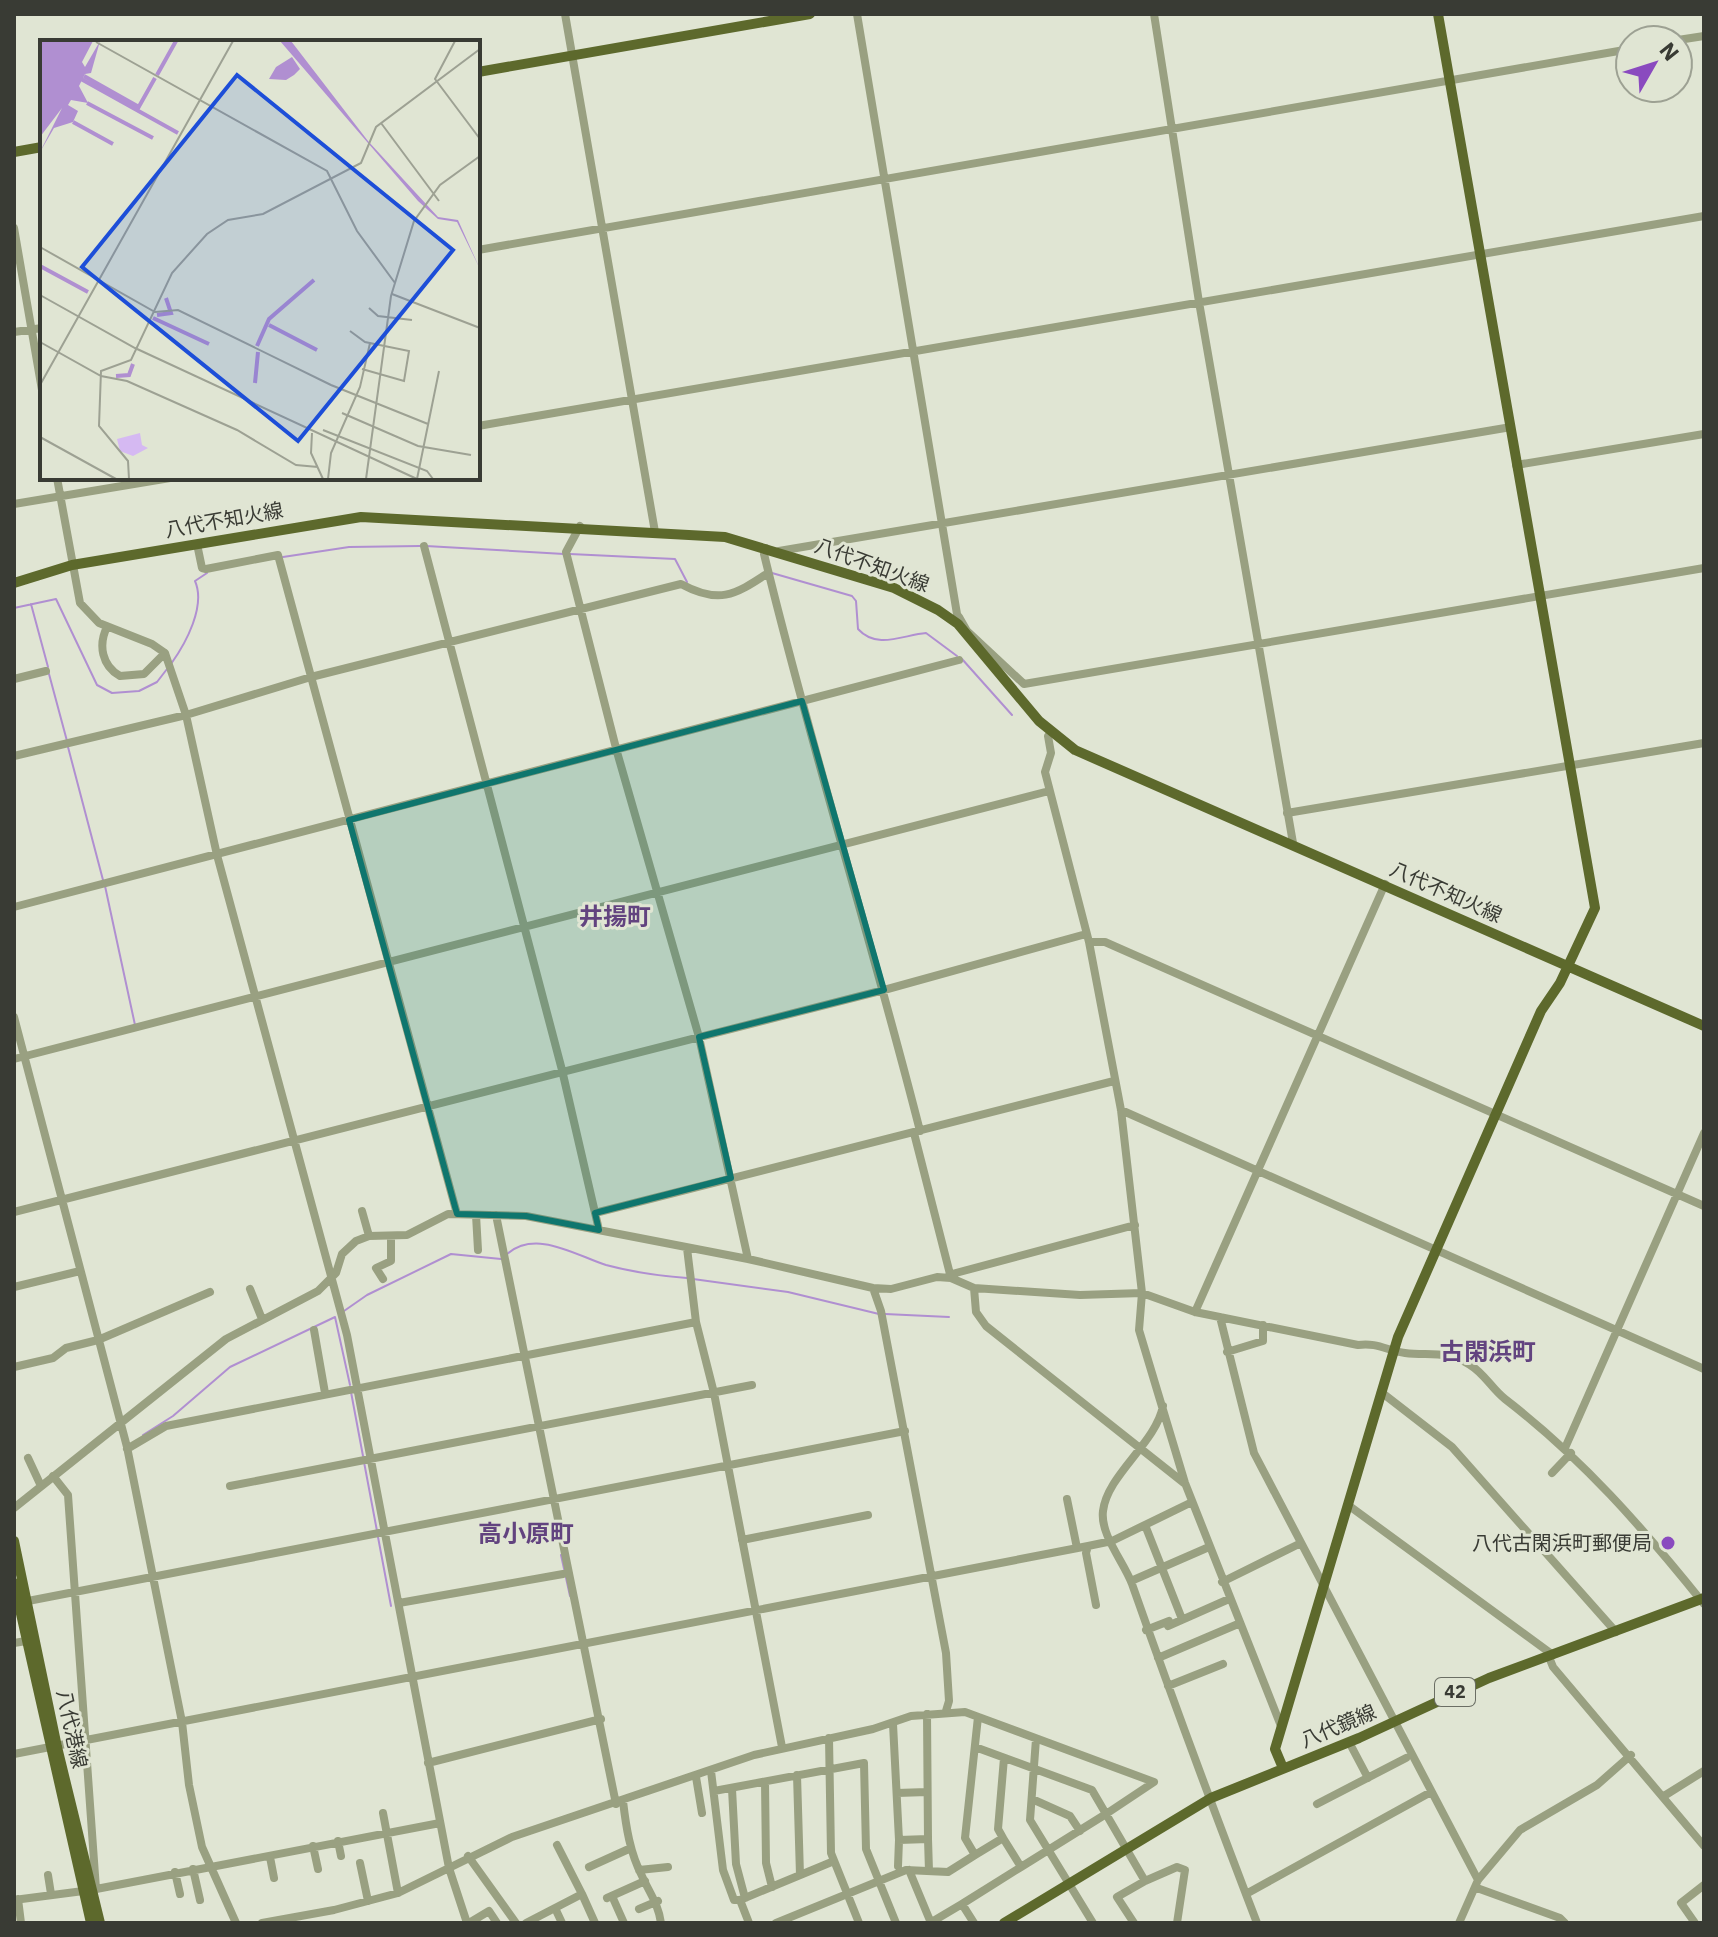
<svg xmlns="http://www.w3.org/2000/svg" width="1718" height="1937" font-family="'IBM Plex Sans','Noto Sans JP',sans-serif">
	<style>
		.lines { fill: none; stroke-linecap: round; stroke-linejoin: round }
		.stream { stroke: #b08fd1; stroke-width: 2 }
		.minor { stroke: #99a081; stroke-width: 8 }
		.major { stroke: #5d692c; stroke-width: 10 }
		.marked { fill: #0f766e; fill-opacity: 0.2; stroke: #0f766e; stroke-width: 6; stroke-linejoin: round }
		.poi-dot { fill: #8a4abf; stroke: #e0e5d3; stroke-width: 3 }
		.labels { text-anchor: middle; stroke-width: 6; stroke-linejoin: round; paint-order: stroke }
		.shield { fill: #e0e5d3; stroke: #6b6e64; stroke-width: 2 }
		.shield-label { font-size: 18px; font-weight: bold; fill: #393b34 }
		.street-label { font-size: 20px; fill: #393b34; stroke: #e0e5d3 }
		.poi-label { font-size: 20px; fill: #393b34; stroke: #e0e5d3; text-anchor: end }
		.quarter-label { font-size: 24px; font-weight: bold; fill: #62437f; stroke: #e0e5d3 }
		.inset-river { fill: none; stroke: #b08fd1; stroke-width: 4 }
		.inset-road { fill: none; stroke: #9da193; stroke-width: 2 }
		.view { fill: #1d4ed8; fill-opacity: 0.15; stroke: #1d4ed8; stroke-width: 4 }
		.inset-edge { fill: none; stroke: #393b34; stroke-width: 4 }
	</style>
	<rect width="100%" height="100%" fill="#e0e5d3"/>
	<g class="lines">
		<!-- stream -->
		<path class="stream" d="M 426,546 L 564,554
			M 570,554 L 675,559 L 687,582
			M 283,557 L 349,547 L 420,546
			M 772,573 L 852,596 L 856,601 L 858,629 C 877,650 903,635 926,633 L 957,656
			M 31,604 L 48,667
			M 14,608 L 56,599 L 97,685 L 112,693 L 139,691 L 157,682 L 167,669
			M 962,659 L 1012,715
			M 171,664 C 186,643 206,606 195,581 L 207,573
			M 49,674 L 67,741
			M 68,747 L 103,880
			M 105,886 L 135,1025
			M 506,1255 C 535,1228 577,1256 606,1265 C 632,1272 660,1276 687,1278
			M 693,1279 L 788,1292 L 879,1314
			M 344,1311 L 367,1295 L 451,1254 L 501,1259
			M 885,1314 L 949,1317
			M 351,1392 L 363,1456
			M 143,1435 L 173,1416 L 230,1367 L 335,1317 L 350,1385
			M 364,1462 L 377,1531
			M 378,1537 L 391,1606
			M 561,1555 L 570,1596"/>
		<!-- minor -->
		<path class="minor" d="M 565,14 L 655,532
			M 857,14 L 958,620
			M 1154,14 L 1199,302 L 1293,843
			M 1678,40 L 1704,36
			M 14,228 L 42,390
			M 478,250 L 1630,49
			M 14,332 L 42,328
			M 478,426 L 1704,216
			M 1516,465 L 1704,434
			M 57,478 L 80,603 L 99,623 L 152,644 L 165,653 L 186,715 L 217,855 L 347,1335 L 449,1868 L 467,1923
			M 14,504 L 170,478
			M 580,526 L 566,552 L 617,752 L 699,1037 L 748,1259
			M 197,544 L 202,568 L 206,569 L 278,555 L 457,1214
			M 424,546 L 562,1070 L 599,1230
			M 766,548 L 764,554 C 811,748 871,938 920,1131
			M 779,551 L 1511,427
			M 959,617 L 967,631 L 1024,684 L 1704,568
			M 107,627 C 98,645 102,666 120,676 L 144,674 L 165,653
			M 14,679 L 46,671
			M 1051,733 L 1048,736 L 1051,753 L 1045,772 L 1089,942 L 1121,1110 L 1142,1293 L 1139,1330 L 1185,1483 L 1281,1726
			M 14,756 L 186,715 L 311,677 L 681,584 C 718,604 734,596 768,573
			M 1287,813 L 1704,743
			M 14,907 L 959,660
			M 1089,942 L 1105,942 L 1704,1206
			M 14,1017 L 127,1447 L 182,1722 L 189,1785 L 202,1847 L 236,1923
			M 14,1059 L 1049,791
			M 1121,1110 L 1704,1369
			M 914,1133 L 951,1278
			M 362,1211 L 369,1236
			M 14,1212 L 884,990 L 1086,934
			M 595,1213 L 1114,1081
			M 476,1215 L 478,1250
			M 496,1215 L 616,1804
			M 687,1248 L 696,1322 L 714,1393 L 782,1747
			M 952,1274 L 1135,1225
			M 383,1279 L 376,1268 L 391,1261 L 391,1236
			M 14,1287 L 80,1271
			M 873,1288 L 881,1311 L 946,1653 L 949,1701 L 946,1711
			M 974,1288 L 976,1312 L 986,1326 L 1184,1483
			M 250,1289 L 262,1319
			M 1195,1312 L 1385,884
			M 1220,1317 L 1254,1453 L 1478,1880
			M 314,1330 L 325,1393
			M 1227,1352 L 1263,1341 L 1263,1325
			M 14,1367 L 53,1358 L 66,1348 L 98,1340 L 210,1292
			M 1381,1392 L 1452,1447 L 1616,1632
			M 1163,1406 C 1156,1443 1107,1475 1103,1511 C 1100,1535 1124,1562 1132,1584 C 1172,1698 1214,1811 1257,1923
			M 1565,1448 L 1704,1133
			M 127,1449 L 166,1426 L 696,1322
			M 28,1458 L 41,1486
			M 1552,1473 L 1571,1453
			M 53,1476 L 68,1495 L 96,1889
			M 230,1486 L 752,1385
			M 1067,1499 L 1077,1548
			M 1348,1505 L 1553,1655
			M 14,1508 L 226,1339 L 318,1291 L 336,1273 L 342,1254 L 356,1241 L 369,1236 L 407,1235 L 448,1214 L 526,1216 L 748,1259 L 873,1288 L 891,1289 L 937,1277 L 951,1278 L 974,1288 L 1080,1295 L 1142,1293 L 1195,1312 L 1358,1345 C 1377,1342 1388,1351 1405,1353 C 1429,1356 1447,1350 1470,1365 C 1484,1373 1492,1389 1505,1399 C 1582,1458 1643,1528 1704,1604
			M 1145,1525 L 1182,1619
			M 742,1540 L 868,1515
			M 1088,1546 L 1086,1553 L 1096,1605
			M 1131,1581 L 1209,1547
			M 1222,1582 L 1301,1543
			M 28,1601 L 905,1431
			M 399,1603 L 563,1574
			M 1168,1626 L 1229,1599
			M 1146,1630 L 1169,1621
			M 14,1643 L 26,1641
			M 1549,1657 L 1553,1667 L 1704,1846
			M 1158,1658 L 1238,1624
			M 1168,1686 L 1223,1664
			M 978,1717 L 965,1838 L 975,1855 L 1003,1838 L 1021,1867 L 1106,1814 L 1145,1881 L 1117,1897 L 1134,1923
			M 893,1724 L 899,1840 L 928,1839 L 927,1714
			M 829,1738 L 831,1853 L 859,1923
			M 1036,1739 L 1030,1820 L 1093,1923
			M 1349,1742 L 1368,1778
			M 14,1754 L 1088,1546 L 1112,1541 L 1192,1502
			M 428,1763 L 601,1719
			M 711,1771 L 723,1870 L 734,1900 L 740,1900
			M 797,1775 L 800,1875
			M 696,1777 L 702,1813
			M 765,1782 L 766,1863 L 772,1887
			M 732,1789 L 736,1864 L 745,1898
			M 714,1791 L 864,1763 L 866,1849 L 896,1923
			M 897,1793 L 927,1792
			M 1664,1796 L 1704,1771
			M 1032,1799 L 1070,1816 L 1080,1831
			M 623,1801 C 626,1827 630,1853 642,1876 C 650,1894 658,1903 661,1923
			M 1317,1804 L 1406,1758
			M 383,1813 L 398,1893
			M 1003,1838 L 998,1829 L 1004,1758
			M 928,1839 L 929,1871
			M 338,1841 L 341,1856
			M 313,1846 L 318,1869
			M 468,1856 L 516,1923
			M 270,1857 L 274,1878
			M 360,1863 L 368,1901
			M 898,1866 L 899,1840
			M 589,1867 L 631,1848
			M 193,1869 L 200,1900
			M 639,1870 L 668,1867
			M 909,1870 L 931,1923
			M 175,1872 L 180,1894
			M 48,1875 L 51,1894
			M 1145,1881 L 1177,1867 L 1185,1870 L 1177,1923
			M 1477,1888 L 1560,1918 L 1565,1923
			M 582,1894 L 595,1923
			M 1246,1894 L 1431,1792
			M 612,1896 L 624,1923
			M 607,1898 L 645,1881
			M 18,1899 L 21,1923
			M 14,1900 L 91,1890 L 440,1823
			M 555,1908 L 562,1923
			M 639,1909 L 658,1901
			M 262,1923 L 334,1910 L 398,1893 L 512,1837 L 754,1755 L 873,1729 L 911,1716 L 965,1712 L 1154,1782 L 1106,1814 L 1092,1790 L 975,1747
			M 469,1923 L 489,1911 L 497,1923
			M 526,1923 L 582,1894 L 557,1845
			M 749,1923 L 740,1900 L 834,1861
			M 776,1923 L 906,1870 L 948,1872 L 975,1855
			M 930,1923 L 962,1904
			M 974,1923 L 962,1904 L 1021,1867
			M 1459,1923 L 1478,1880 L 1520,1830 L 1597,1785 L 1631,1755
			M 1695,1923 L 1681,1903 L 1704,1885"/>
		<!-- major -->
		<path class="major" d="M 478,72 L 810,14
			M 14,152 L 42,147
			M 14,583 L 72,565 L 361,517 L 725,537 L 894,588 L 938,610 L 958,624 L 1039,721 L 1075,750 L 1704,1026
			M 14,1541 L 57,1747 L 100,1923
			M 14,1583 L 91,1923
			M 1283,1768 L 1275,1749 L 1398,1337 L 1541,1011 L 1560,983 L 1595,908 L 1438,14
			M 1004,1923 L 1211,1798 L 1359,1738 L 1489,1678 L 1704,1598"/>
	</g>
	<!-- marked area -->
	<path class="marked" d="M 802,701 L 884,990 L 699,1037 L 731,1178 L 595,1213 L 599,1230 L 526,1216 L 457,1214 L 349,820 Z"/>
	<!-- markers -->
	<circle class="poi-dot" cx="1668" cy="1543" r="8"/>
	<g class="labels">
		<!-- shield labels -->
		<rect class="shield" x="1435" y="1678" width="40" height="28" rx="6"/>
		<g class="shield-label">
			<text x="1455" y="1698">42</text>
		</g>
		<!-- street labels -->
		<g class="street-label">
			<text transform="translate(224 520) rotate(-10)" y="7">八代不知火線</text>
			<text transform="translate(872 565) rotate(20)" y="7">八代不知火線</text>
			<text transform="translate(1446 892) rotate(24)" y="7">八代不知火線</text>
			<text transform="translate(1338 1726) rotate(-23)" y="7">八代鏡線</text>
			<text transform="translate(72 1729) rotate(78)" y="7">八代港線</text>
		</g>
		<!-- poi labels -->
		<g class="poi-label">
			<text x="1652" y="1550">八代古閑浜町郵便局</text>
		</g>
		<!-- quarter labels -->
		<g class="quarter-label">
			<text x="615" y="925">井揚町</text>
			<text x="1488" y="1360">古閑浜町</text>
			<text x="526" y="1542">高小原町</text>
		</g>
	</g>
	<!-- overview -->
	<g transform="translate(40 40)">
		<rect width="440" height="440" fill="#e0e5d3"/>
		<path d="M 100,393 L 102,405 L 108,408 L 93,416 L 80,411 L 77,399 Z" fill="#d5b9f2"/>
		<path d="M 0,1 L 53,1 L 42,22 L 45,27 L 60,1 L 51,33 L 45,34 L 39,46 L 48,63 L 31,60 L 28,65 L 38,71 L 33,82 L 14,88 L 0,112 L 22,68 L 0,97 ZM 240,1 L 251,1 L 328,101 L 398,177 L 418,180 L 440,229 L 417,182 L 398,179 L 378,161 ZM 252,17 L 260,29 L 254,35 L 246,40 L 229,39 L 236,27 Z" fill="#b08fd1"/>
		<path class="inset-river" d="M 117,35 L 136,1M 44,36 L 99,67M 41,39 L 138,93M 47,63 L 113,98M 97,70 L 115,38M 33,82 L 73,104M 0,226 L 48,252M 117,275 L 131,273 L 126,258M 113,278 L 169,304M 229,285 L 277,310M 217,306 L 229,279 L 274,240M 76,336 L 89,335 L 93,324M 215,343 L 218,312"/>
		<path class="inset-road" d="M 415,1 L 395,39 L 440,99M 56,2 L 287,131 L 317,191 L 355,243M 341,83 L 399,161M 0,207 L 115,272 L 138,270 L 291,345 L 388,384M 352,254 L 440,288M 0,255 L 95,308 L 377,439M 329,268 L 338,276 L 372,280M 310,291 L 325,302 L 369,311 L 364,341 L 322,329M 0,302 L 61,336 L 87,341 L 197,390 L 256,425 L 278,427M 0,345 L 193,1M 302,373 L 378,406 L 431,415M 283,390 L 387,431 L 393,439M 272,393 L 271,413 L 283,439M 0,397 L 76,439M 89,439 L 88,421 L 59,386 L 61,331 L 91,320 L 132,233 L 167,194 L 188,180 L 223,174 L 321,123 L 336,87 L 440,9M 288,439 L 291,413 L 320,347 L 330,303M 326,439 L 351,256 L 374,181 L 400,145 L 440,116M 377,439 L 399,331"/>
		<path class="view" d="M 197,35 L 413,210 L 258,401 L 42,227 Z"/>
		<rect width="440" height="440" class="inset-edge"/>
	</g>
	<!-- border -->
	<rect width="1718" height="1937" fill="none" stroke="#393b34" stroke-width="32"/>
	<!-- north arrow -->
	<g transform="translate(1654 64) rotate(51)"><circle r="38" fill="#e0e5d3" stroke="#9da193" stroke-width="2"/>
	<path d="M0-6L14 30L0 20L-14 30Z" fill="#8a4abf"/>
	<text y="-12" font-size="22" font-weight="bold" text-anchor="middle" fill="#393b34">N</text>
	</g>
</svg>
